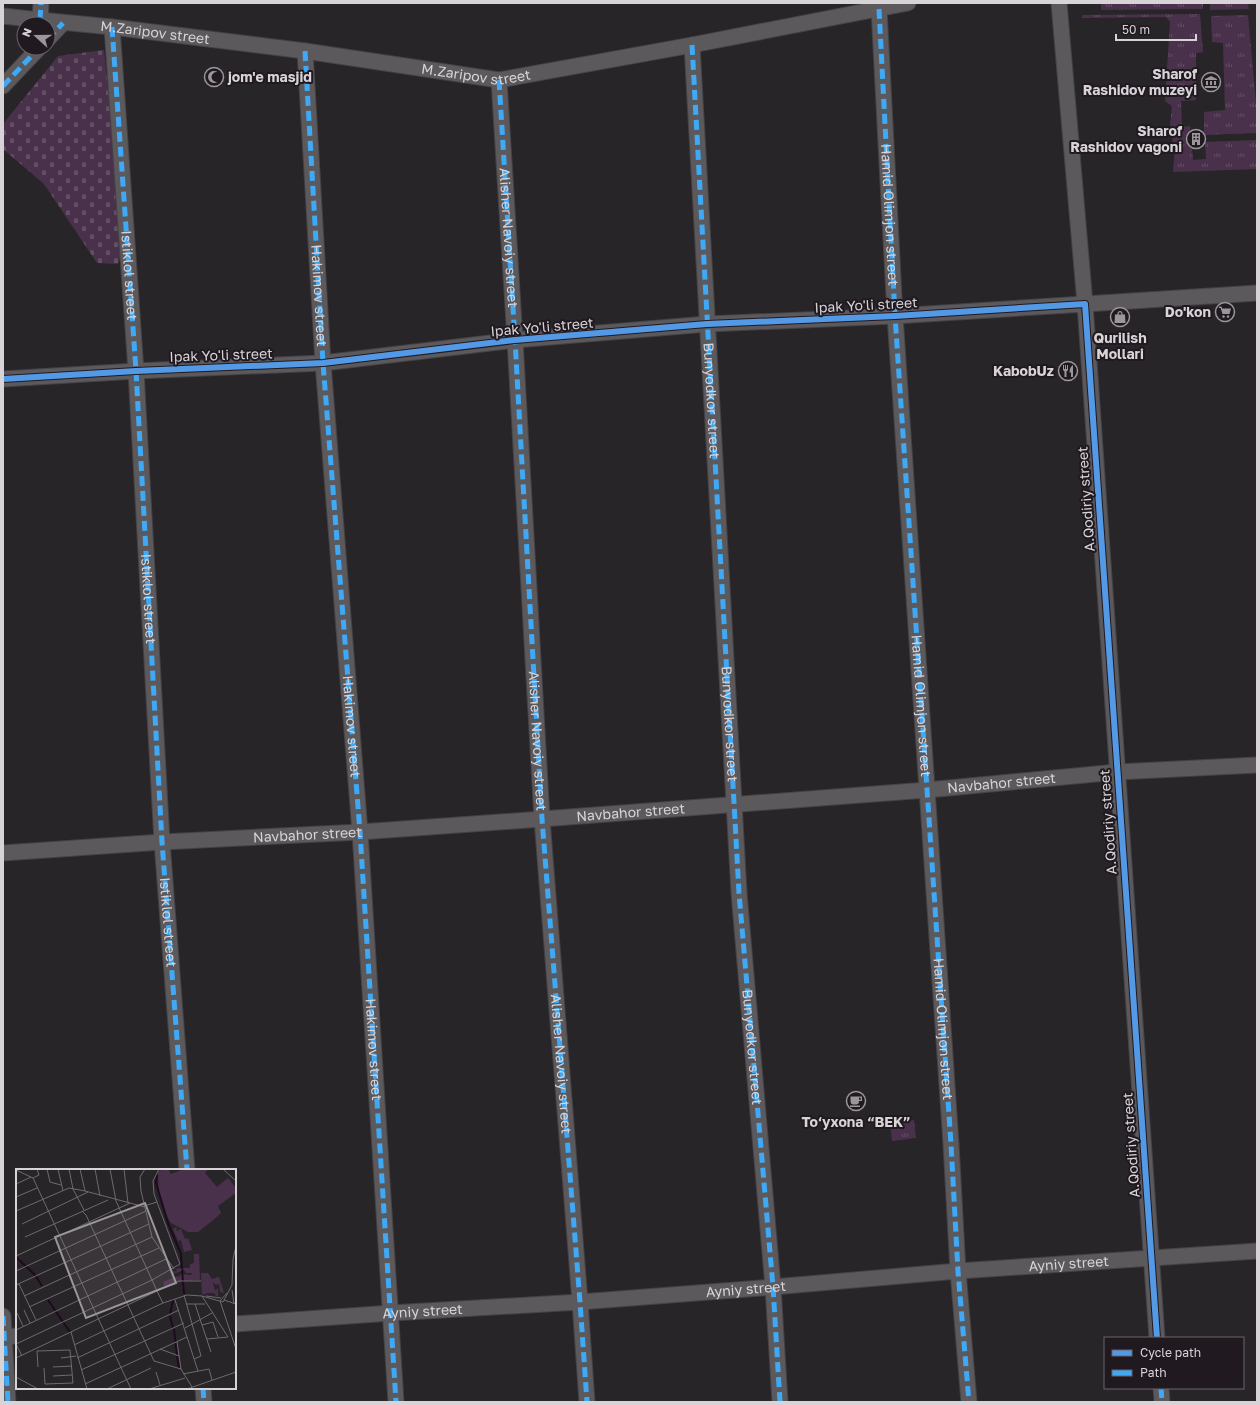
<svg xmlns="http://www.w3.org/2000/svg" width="1260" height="1405" font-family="'Golos Text',sans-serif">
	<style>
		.grass { fill: url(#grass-tufts) }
		.cemetery { fill: url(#cemetery-stones) }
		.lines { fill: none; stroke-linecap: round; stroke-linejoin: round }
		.minor-casing { stroke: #444244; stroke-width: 17 }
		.minor { stroke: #5c595c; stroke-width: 15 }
		.quiet { stroke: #3fa9f5; stroke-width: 5; stroke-dasharray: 10 5; stroke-linecap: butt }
		.cycleway-casing { stroke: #201a20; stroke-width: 8 }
		.cycleway { stroke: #5399e6; stroke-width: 6 }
		.labels { text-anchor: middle; stroke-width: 4; stroke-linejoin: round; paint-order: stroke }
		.street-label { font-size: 14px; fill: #d7d3d7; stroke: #201a20 }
		.poi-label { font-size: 14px; font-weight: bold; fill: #d7d3d7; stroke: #201a20; text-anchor: end }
		.inset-river { fill: none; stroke: #1f0820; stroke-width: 2 }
		.inset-road { fill: none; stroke: #6e6b6f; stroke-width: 1 }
		.view { fill: #9a969a; fill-opacity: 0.15; stroke: #9a969a; stroke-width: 2 }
		.inset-edge { fill: none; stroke: #d7d3d7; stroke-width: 2 }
	</style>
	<defs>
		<pattern id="grass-tufts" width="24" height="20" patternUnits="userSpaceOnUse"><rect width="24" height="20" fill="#4a314b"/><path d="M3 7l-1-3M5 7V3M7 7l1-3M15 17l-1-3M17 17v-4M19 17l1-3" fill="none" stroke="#634e64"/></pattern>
		<pattern id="cemetery-stones" width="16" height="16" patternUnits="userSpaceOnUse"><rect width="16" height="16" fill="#4a314b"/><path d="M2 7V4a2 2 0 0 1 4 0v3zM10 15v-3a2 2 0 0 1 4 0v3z" fill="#634e64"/></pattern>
	</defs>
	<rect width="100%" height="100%" fill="#282529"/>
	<!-- grass -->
	<path class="grass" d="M 1101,3 L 1203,3 L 1203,9 L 1101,10 Z
		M 1210,3 L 1248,3 L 1249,9 L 1210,10 Z
		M 1200,14 L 1203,52 L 1196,53 L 1196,100 L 1181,101 L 1182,127 L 1190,126 L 1193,160 L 1206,159 L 1205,142 L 1257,140 L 1257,169 L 1173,172 L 1175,149 L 1172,147 L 1173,128 L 1170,126 L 1172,106 L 1165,101 L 1170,22 L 1166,17 L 1082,18 L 1082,15 Z
		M 1248,15 L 1257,114 L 1257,133 L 1204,135 L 1204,112 L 1225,110 L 1223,43 L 1212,42 L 1211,16 Z
		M 914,1120 L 916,1138 L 892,1141 L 890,1123 Z"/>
	<!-- cemetery -->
	<path class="cemetery" d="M 104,50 L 124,247 L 118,264 L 97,263 L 44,184 L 3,149 L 3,124 L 58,56 Z"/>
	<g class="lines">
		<defs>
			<g id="minor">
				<path d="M 1059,3 L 1085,304 L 1257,293"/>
				<path d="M 879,9 L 895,316 L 951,1144 L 958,1271 L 969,1402"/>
				<path id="s1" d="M 3,16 L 40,20 L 112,27 L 305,51 L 499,80 L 692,45 L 908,3"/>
				<path d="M 40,20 L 41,3"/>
				<path id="s2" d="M 112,27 L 136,371 L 162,842 L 187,1170"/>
				<path d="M 48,39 L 63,23"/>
				<path d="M 692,45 L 739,893 L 773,1287 L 780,1402"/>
				<path id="s3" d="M 305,51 L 323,363 L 360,832 L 396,1402"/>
				<path id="s4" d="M 499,80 L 515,340 L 542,819 L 580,1302 L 587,1402"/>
				<path d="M 3,86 L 39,48"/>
				<path d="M 3,379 L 136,371 L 323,363 L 515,340 L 707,324 L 895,316 L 1085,304 L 1157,1338"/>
				<path id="s5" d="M 3,853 L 162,842 L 360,832 L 542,819 L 927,790 L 1117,772 L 1257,765"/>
				<path d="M 3,1316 L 8,1402"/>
				<path id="s6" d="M 235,1324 L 391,1313 L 580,1302 L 773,1287 L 958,1271 L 1257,1251"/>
				<path d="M 3,1337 L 17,1336"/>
				<path d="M 203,1388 L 204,1402"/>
				<path d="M 1161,1388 L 1162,1402"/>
			</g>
		</defs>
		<!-- minor casing -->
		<use href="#minor" class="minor-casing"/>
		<!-- minor -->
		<use href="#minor" class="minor"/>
		<!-- quiet -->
		<g class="quiet">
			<path id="s7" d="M 879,9 L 895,316 L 951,1144 L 958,1271 L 969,1402"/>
			<path d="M 40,20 L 41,3"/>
			<path d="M 112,27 L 136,371 L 162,842 L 187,1170"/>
			<path d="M 48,39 L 63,23"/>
			<path id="s8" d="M 692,45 L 739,893 L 773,1287 L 780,1402"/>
			<path d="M 305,51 L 323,363 L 360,832 L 396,1402"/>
			<path d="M 499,80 L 515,340 L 542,819 L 580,1302 L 587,1402"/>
			<path d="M 3,86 L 39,48"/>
			<path d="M 3,1316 L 8,1402"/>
			<path d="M 203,1388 L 204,1402"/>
			<path d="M 1161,1388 L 1162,1402"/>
		</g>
		<defs>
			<path id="cycleway" d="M 3,379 L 136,371 L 323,363 L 515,340 L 707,324 L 895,316 L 1085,304 L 1157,1338"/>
		</defs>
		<!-- cycleway casing -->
		<use href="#cycleway" class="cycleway-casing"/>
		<!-- cycleway -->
		<use href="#cycleway" class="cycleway"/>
	</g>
	<!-- icons -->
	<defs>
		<symbol id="mosque-ring" viewBox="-11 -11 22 22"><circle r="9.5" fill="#201a20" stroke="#9a969a" stroke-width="1.5"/><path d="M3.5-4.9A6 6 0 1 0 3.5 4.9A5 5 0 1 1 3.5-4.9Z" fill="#9a969a"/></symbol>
		<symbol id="museum-ring" viewBox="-11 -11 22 22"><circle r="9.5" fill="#201a20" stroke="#9a969a" stroke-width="1.5"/><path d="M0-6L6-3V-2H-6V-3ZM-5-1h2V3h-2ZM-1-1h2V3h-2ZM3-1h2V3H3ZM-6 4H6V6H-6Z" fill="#9a969a"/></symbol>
		<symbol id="building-ring" viewBox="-11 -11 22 22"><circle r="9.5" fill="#201a20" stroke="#9a969a" stroke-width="1.5"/><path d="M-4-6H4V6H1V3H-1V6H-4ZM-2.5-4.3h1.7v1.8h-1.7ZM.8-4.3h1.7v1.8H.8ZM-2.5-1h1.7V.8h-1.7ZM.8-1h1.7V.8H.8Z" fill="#9a969a"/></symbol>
		<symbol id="supermarket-ring" viewBox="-11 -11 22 22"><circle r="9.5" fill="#201a20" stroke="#9a969a" stroke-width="1.5"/><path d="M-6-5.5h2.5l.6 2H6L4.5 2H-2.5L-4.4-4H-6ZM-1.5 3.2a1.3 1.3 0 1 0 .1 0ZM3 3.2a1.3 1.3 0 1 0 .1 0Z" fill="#9a969a"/></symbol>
		<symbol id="shop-ring" viewBox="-11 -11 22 22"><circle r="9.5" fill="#201a20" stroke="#9a969a" stroke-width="1.5"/><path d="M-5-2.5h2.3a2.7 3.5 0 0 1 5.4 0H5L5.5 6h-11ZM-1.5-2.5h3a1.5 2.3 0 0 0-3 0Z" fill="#9a969a"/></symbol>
		<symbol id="restaurant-ring" viewBox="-11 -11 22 22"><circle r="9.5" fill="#201a20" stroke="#9a969a" stroke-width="1.5"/><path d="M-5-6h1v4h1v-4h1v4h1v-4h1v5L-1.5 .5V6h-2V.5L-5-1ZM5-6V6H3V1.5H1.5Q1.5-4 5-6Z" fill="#9a969a"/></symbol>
		<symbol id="cafe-ring" viewBox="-11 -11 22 22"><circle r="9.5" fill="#201a20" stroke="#9a969a" stroke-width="1.5"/><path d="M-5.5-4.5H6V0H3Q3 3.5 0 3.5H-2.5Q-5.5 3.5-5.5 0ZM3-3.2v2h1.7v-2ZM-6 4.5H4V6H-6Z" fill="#9a969a"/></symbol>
	</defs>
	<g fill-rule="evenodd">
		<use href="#mosque-ring" x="203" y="66" width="22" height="22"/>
		<use href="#museum-ring" x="1200" y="71" width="22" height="22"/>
		<use href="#building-ring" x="1185" y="128" width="22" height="22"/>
		<use href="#supermarket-ring" x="1214" y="301" width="22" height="22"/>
		<use href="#shop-ring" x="1109" y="306" width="22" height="22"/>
		<use href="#restaurant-ring" x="1057" y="360" width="22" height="22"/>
		<use href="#cafe-ring" x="845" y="1090" width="22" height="22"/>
	</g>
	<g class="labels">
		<!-- street labels -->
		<g class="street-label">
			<text dy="5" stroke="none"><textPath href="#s1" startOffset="153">M.Zaripov street</textPath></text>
			<text dy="5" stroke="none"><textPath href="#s1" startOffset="477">M.Zaripov street</textPath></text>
			<text dy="5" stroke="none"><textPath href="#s7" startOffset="206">Hamid Olimjon street</textPath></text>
			<text dy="5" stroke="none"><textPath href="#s4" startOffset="158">Alisher Navoiy street</textPath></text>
			<text dy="5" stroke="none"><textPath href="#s2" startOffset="249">Istiklol street</textPath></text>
			<text dy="5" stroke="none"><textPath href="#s3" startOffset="245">Hakimov street</textPath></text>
			<text transform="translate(866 305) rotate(-3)" y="5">Ipak Yo'li street</text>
			<text transform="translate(542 327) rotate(-5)" y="5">Ipak Yo'li street</text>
			<text transform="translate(221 355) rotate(-2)" y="5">Ipak Yo'li street</text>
			<text dy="5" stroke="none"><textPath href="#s8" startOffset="356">Bunyodkor street</textPath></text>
			<text transform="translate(1086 499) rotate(-94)" y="5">A.Qodiriy street</text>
			<text dy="5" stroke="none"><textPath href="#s2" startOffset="573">Istiklol street</textPath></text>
			<text dy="5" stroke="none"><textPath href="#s7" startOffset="698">Hamid Olimjon street</textPath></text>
			<text dy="5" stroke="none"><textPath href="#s8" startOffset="680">Bunyodkor street</textPath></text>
			<text dy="5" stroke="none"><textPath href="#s3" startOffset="677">Hakimov street</textPath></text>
			<text dy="5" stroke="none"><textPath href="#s4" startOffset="662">Alisher Navoiy street</textPath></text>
			<text dy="5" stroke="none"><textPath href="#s5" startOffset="1001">Navbahor street</textPath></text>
			<text dy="5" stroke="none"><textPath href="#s5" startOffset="629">Navbahor street</textPath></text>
			<text transform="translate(1108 822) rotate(-94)" y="5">A.Qodiriy street</text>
			<text dy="5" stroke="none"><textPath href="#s5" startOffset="305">Navbahor street</textPath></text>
			<text dy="5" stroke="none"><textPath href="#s2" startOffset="897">Istiklol street</textPath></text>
			<text dy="5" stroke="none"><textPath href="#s7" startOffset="1022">Hamid Olimjon street</textPath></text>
			<text dy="5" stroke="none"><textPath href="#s8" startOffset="1004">Bunyodkor street</textPath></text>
			<text dy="5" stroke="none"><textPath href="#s3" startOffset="1001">Hakimov street</textPath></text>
			<text dy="5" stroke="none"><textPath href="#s4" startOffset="986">Alisher Navoiy street</textPath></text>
			<text transform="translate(1131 1145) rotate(-94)" y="5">A.Qodiriy street</text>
			<text dy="5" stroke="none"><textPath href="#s6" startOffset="836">Ayniy street</textPath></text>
			<text dy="5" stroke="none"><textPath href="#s6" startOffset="512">Ayniy street</textPath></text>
			<text dy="5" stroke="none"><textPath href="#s6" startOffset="188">Ayniy street</textPath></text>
		</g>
		<!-- poi labels -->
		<g class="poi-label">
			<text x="1197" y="79">Sharof<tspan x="1197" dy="16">Rashidov muzeyi</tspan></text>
			<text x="228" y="82" text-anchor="start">jom'e masjid</text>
			<text x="1182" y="136">Sharof<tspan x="1182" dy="16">Rashidov vagoni</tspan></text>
			<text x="1211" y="317">Do'kon</text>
			<text x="1120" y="343" text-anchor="middle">Qurilish<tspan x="1120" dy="16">Mollari</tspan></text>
			<text x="1054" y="376">KabobUz</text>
			<text x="856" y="1127" text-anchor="middle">To‘yxona “BEK”</text>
		</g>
	</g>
	<!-- overview -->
	<g transform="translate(16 1169)">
		<rect width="220" height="220" fill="#282529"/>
		<path d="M 178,85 L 183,85 L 184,111 L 167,112 L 166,109 L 166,112 L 149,119 L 147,113 L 156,109 L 154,103 L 161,102 L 160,100 L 166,99 L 166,102 L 157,105 L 158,108 L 164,107 L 164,105 L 175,106 L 176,104 L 170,104 L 167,99 L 174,99 L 174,95 L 178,94 ZM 185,104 L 192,104 L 196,110 L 203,108 L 208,124 L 204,123 L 203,114 L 202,116 L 200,114 L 201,117 L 197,113 L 199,122 L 202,119 L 202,127 L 200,127 L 198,124 L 190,124 L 190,126 L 199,127 L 186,125 Z" fill="#4a314b"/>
		<path d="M 152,0 L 155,5 L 168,0 L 192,0 L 189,4 L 201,18 L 212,9 L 220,19 L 220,24 L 202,37 L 205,44 L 196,52 L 182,63 L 172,63 L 155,54 L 149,44 L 143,25 L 142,2 Z" fill="#4a314b"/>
		<path d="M 161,58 L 160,62 L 165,60 L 169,70 L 166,71 L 172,69 L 176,81 L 168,83 L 165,71 L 162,72 L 157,60 Z" fill="#4a314b"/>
		<path class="inset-river" d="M 141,6 L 140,14 L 152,54 L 165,85 L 166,100M 0,88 L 19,106 L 26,117M 166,101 L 168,125M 32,131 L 54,163M 154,145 L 157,131M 154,147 L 157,159M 158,160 L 161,186M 161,187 L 163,199"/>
		<path class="inset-road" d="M 31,0 L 34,13 L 45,16M 42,0 L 47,22M 53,0 L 57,20 L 68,41M 64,0 L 69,22 L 129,38M 79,0 L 84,27M 108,0 L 112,34M 129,0 L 124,8 L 125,22 L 136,68 L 158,100M 143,0 L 137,12 L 138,25 L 164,95M 207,0 L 220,12M 0,1 L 17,9 L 115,220M 17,9 L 23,6 L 21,0M 0,15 L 15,8M 0,28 L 21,19M 128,37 L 141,33M 0,42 L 53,19 L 69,22M 66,42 L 70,46 L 138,192 L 165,200M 6,55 L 72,23M 9,68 L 92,31M 0,87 L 114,34M 164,95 L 136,111 L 141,122 L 163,112 L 185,112M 0,102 L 130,42M 3,115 L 20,151M 0,116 L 133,55M 216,121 L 218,135M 211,124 L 204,132 L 220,180M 168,126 L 185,187 L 178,190M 8,127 L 136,68M 186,127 L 212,168 L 191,170M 190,127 L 205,129M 159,131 L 182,202M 208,131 L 220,135M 170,135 L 189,135M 179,135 L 195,183M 13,138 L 143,79M 8,141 L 14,154M 1,144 L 7,157M 186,156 L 197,153 L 202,168M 169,159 L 196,144M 0,161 L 150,90M 55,163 L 71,220M 161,173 L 165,200 L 176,218M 0,175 L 136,111 L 100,32 L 94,0M 0,175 L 6,187M 58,176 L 147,134M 144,180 L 163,187M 0,189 L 141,122 L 147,134 L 171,126 L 186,127 L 207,133 L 216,116 L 217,90 L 220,77M 45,189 L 60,187M 61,189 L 163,141M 22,198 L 21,182 L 54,181 L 57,214 L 29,215 L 28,199M 37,198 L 56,197M 65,201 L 168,154M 140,203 L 144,216M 167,205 L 193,200 L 196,211M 37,207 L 56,206M 0,208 L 22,220M 69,215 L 171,168M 91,220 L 135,199M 133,220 L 169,209M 171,220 L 220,203"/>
		<path class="view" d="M 129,34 L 160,114 L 70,149 L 39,68 Z"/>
		<rect width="220" height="220" class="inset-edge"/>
	</g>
	<!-- border -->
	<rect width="1260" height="1405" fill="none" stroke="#d7d3d7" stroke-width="8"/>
	<!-- legend -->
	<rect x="1104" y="1337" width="140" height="52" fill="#201a20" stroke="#696469"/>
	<rect x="1112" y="1350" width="20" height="6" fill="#5399e6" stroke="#696469"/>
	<text x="1140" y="1357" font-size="12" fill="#d7d3d7">Cycle path</text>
	<rect x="1112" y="1370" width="20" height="6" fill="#3fa9f5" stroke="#696469"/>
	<text x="1140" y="1377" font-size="12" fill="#d7d3d7">Path</text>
	<!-- north arrow -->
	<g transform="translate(36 36) rotate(291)"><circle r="19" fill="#201a20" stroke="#696469"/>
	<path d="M0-3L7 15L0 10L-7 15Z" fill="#9a969a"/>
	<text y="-6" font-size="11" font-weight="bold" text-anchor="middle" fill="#d7d3d7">N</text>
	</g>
	<!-- scale -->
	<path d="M1116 34v6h80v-6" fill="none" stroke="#d7d3d7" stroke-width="2"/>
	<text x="1122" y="34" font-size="12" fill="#d7d3d7" stroke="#201a20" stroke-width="3" paint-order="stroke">50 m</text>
</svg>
